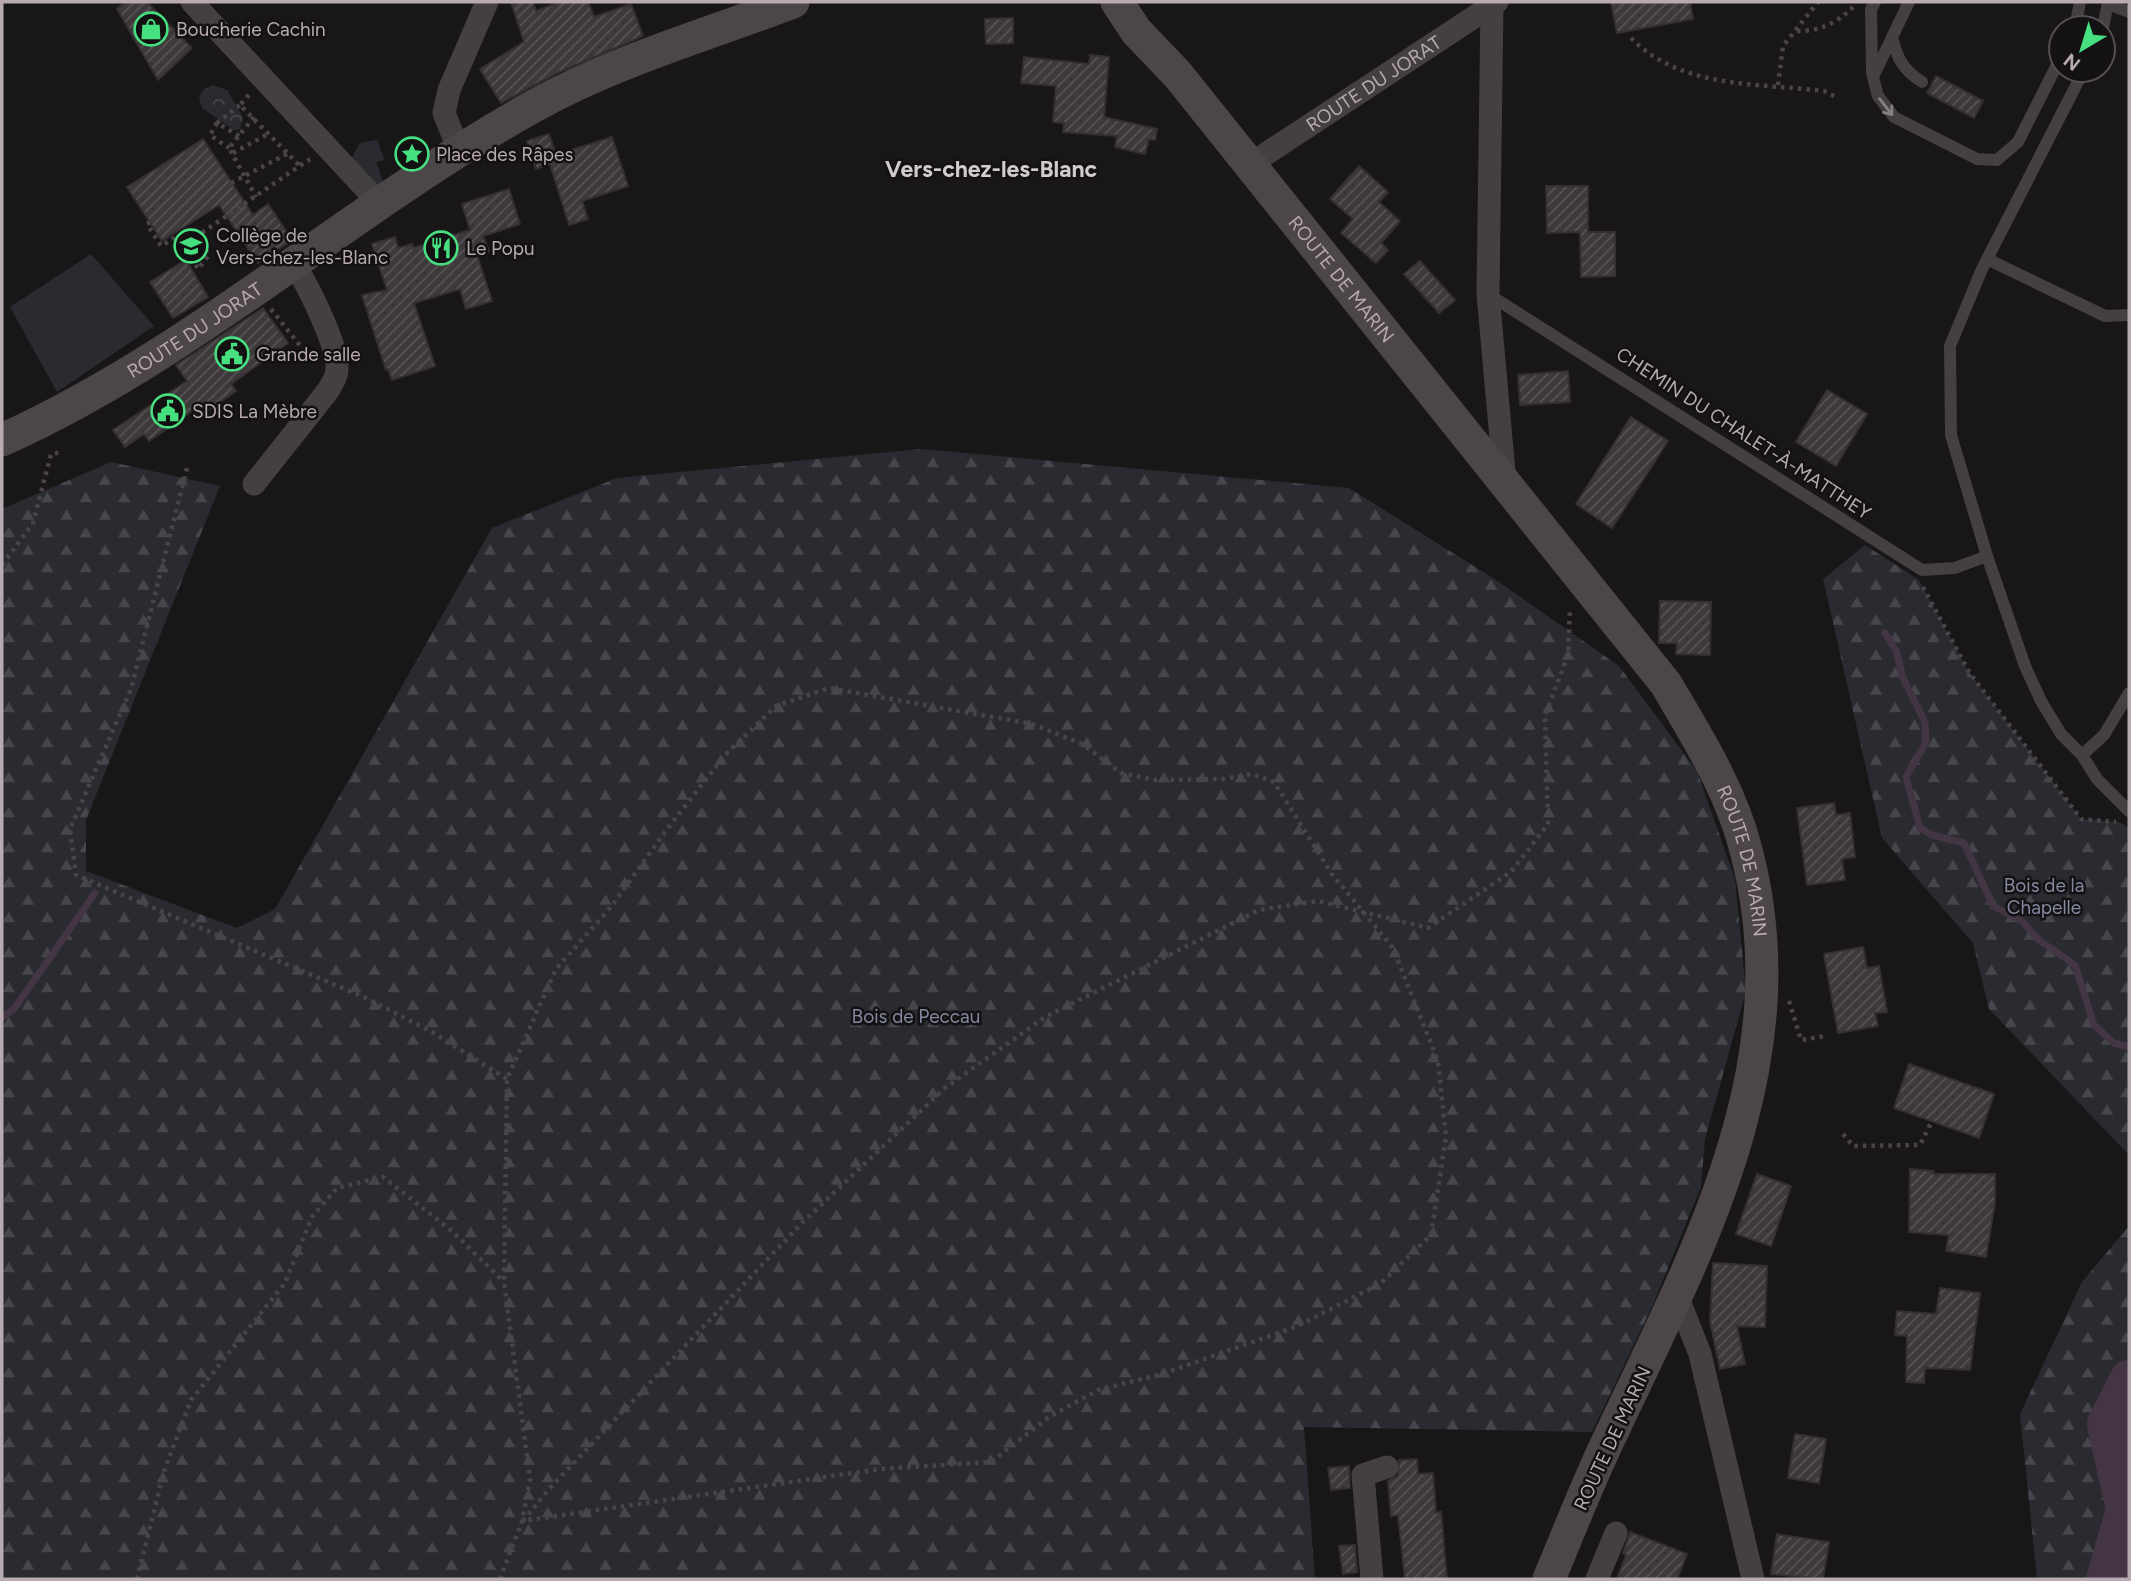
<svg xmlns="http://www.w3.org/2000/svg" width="2131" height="1581" font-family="Figtree,sans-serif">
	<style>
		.grass { fill: #292b31 }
		.forest { fill: url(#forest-firs) }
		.park { fill: url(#park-crowns) }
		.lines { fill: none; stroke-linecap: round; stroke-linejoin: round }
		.stream { stroke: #443542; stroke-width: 7 }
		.river { stroke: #443542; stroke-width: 40 }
		.building { fill: url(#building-hatch); stroke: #343031; stroke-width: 2 }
		.path { stroke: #4a4448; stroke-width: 4.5; stroke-dasharray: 3.5 5; stroke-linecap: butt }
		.lane { stroke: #443f41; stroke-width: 12 }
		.street { stroke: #443f41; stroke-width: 23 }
		.secondary { stroke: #4c4649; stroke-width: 33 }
		.oneway { stroke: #897f84 }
		.labels { text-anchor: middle; stroke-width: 5; stroke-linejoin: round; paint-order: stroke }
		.poi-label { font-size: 19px; fill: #b7aab1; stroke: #131112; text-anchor: start }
		.street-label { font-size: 19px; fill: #b7aab1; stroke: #131112 }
		.park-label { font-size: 19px; fill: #8389a0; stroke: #131112 }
		.quarter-label { font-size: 23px; font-weight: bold; fill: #d3cacf; stroke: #131112 }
	</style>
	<defs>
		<pattern id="forest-firs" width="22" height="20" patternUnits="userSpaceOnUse" patternTransform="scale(1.75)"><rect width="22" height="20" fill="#292b31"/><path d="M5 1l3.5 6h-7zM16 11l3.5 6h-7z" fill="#46474c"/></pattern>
		<pattern id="park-crowns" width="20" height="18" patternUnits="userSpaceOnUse" patternTransform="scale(1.75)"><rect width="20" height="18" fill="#292b31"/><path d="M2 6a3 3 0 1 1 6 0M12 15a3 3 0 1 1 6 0" fill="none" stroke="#46474c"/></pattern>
		<pattern id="building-hatch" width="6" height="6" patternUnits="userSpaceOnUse" patternTransform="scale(1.75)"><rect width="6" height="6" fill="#3d383a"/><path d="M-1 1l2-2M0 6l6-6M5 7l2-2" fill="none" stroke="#575254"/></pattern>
	</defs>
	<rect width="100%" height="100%" fill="#181617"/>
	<!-- grass -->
	<path class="grass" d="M 377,140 L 385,160 L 376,162 L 385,187 L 377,185 L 351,159 L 360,143 Z
		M 91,254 L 154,326 L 57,392 L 10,307 Z"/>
	<!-- forest -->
	<path class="forest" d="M 921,449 L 1349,488 L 1496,580 L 1619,666 L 1697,771 L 1735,879 L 1746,991 L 1705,1139 L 1701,1187 L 1652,1307 L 1592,1432 L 1304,1427 L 1315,1579 L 2,1579 L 2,509 L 111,462 L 220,486 L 86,820 L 86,871 L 237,928 L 275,909 L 492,528 L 617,478 Z
		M 1865,545 L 1919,580 L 1969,672 L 2081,819 L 2119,822 L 2129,828 L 2129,1155 L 1989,1009 L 1973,943 L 1882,838 L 1823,579 Z
		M 2129,1226 L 2129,1579 L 2037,1579 L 2020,1414 L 2082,1282 Z"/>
	<!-- park -->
	<path class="park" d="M 213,85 L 227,90 L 243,117 L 240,129 L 234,130 L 202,108 L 199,98 L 203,90 Z"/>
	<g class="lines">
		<!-- stream -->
		<path class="stream" d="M 1885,633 L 1896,651 L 1903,678 L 1925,722 L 1926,742 L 1906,777 L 1920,828 L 1932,835 L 1964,843 L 1993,906 L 2022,921 L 2039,940 L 2075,965 L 2094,1025 L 2114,1043 L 2129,1047
			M 2,1017 L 14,1009 L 95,893"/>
		<!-- river -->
		<path class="river" d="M 2106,1579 L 2126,1510 L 2107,1424 L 2129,1380"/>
	</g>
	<!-- building -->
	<path class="building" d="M 126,2 L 147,2 L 192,48 L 158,80 L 117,9 Z
		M 511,2 L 533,2 L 536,11 L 560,2 L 588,2 L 594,17 L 631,4 L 643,36 L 557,73 L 501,103 L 480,69 L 524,42 Z
		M 1611,2 L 1690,2 L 1693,19 L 1617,33 Z
		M 1013,18 L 1013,43 L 986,44 L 985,19 Z
		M 1090,55 L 1109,57 L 1104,117 L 1157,129 L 1155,140 L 1149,139 L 1145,154 L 1115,147 L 1117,136 L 1063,132 L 1064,123 L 1053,122 L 1056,86 L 1021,83 L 1024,57 L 1089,64 Z
		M 1936,76 L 1983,101 L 1974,118 L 1927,93 Z
		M 549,134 L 556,155 L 612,137 L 628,186 L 582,201 L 588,219 L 569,225 L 550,164 L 536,169 L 527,141 Z
		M 203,139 L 253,215 L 268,204 L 292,240 L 258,263 L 219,205 L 162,241 L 127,187 Z
		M 1359,166 L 1388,192 L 1379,202 L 1400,221 L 1381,243 L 1388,250 L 1376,263 L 1341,233 L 1353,219 L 1330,199 Z
		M 1546,186 L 1588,186 L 1588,232 L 1615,232 L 1615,276 L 1581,277 L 1580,232 L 1547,233 Z
		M 509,189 L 520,224 L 483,236 L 489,251 L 477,255 L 492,301 L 466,309 L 460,289 L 414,303 L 435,366 L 392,380 L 388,369 L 386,370 L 362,295 L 387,290 L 372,244 L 395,237 L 398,248 L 412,244 L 413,248 L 470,230 L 462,204 Z
		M 186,260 L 208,297 L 173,318 L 150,282 Z
		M 1420,261 L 1455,300 L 1439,313 L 1404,274 Z
		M 263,308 L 288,343 L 231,384 L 236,391 L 207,411 L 202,404 L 149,441 L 144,434 L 125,447 L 113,430 L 187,381 L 176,365 Z
		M 1568,371 L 1570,402 L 1520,405 L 1518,375 Z
		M 1827,390 L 1867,414 L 1836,466 L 1796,442 Z
		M 1631,417 L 1668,441 L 1612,528 L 1576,504 Z
		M 1660,601 L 1711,602 L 1710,655 L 1676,654 L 1677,643 L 1659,643 Z
		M 1834,803 L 1836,815 L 1850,813 L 1855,857 L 1842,859 L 1845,880 L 1807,885 L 1797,808 Z
		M 1863,947 L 1867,968 L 1879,966 L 1887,1012 L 1875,1013 L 1878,1026 L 1838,1033 L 1824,954 Z
		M 1909,1064 L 1994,1094 L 1979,1138 L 1894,1108 Z
		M 1910,1169 L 1933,1171 L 1933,1174 L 1995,1174 L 1995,1203 L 1986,1257 L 1946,1251 L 1949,1235 L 1909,1232 Z
		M 1757,1174 L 1791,1186 L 1771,1246 L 1736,1234 Z
		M 1713,1263 L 1767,1266 L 1765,1327 L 1737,1326 L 1745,1364 L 1720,1369 L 1710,1321 Z
		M 1940,1288 L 1980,1293 L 1970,1370 L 1925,1368 L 1924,1383 L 1906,1382 L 1907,1336 L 1895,1335 L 1897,1311 L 1936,1314 Z
		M 1795,1434 L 1826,1439 L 1819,1483 L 1788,1478 Z
		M 1417,1459 L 1418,1474 L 1433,1473 L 1436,1513 L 1441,1512 L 1447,1579 L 1405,1579 L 1398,1515 L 1391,1516 L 1388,1481 L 1398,1476 L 1399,1460 Z
		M 1349,1466 L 1350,1488 L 1331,1490 L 1328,1468 Z
		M 1630,1532 L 1687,1554 L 1677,1579 L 1617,1579 L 1626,1555 L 1623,1553 Z
		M 1777,1534 L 1829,1542 L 1823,1579 L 1771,1574 Z
		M 1355,1545 L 1357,1572 L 1343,1574 L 1339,1546 Z"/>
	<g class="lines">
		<!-- path -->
		<path class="path" d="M 1797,31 C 1821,31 1837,23 1854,6
			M 1631,38 C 1681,89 1758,83 1824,91 L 1836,97
			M 1778,85 L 1783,46 L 1818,2
			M 249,95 L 240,105 L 300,166
			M 254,117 L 229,148 L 256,197
			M 217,123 L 210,135 L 229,148
			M 239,136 L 217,123 L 240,105
			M 233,153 L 270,133
			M 231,183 L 289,153
			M 150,222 L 147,224 L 161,246 L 179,235 L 198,269 L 209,255 L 197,236 L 310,159
			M 271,309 L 313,362
			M 187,468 L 131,689 L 70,829 L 76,875 L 366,998 L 432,1032 L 507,1079
			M 2,565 L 33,523 L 51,454 L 63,452
			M 1923,587 L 1969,672 L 2081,819 L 2116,822
			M 1789,1001 L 1801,1040 L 1826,1036
			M 1843,1134 L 1853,1146 L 1920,1145 L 1932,1121
			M 523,1521 L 549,1489 L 801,1224 L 945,1088 L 1045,1017 L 1259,910 L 1318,901 L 1428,928 L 1511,872 L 1548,824 L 1545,715 L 1568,655 L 1570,608
			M 137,1579 L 164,1471 L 191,1400 L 285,1283 L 312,1217 L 337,1188 L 383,1177 L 452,1231 L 503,1281
			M 500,1579 L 522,1521 L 530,1479 L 504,1282 L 507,1079 L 556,969 L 611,907 L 665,832 L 723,757 L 776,706 L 829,688 L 1032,724 L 1082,744 L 1121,773 L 1155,780 L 1223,779 L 1252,774 L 1274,782 L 1332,874 L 1393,948 L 1438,1061 L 1446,1136 L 1431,1235 L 1381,1283 L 1298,1326 L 1162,1374 L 1098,1390 L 1049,1417 L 991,1462 L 880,1469 L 522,1521"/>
		<!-- lane -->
		<path class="lane" d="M 1909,2 L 1873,77 L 1878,96 L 1894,117 L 1977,159 L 1997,160 L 2018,142 L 2061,57
			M 2108,4 L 2129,12
			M 2075,28 L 2080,2
			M 2103,28 L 2108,2
			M 1892,37 C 1897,58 1903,70 1922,82
			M 2084,70 L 1982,269 L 1950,346 L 1951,435 L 1987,556 L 2025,666 L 2041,701 L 2061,734 L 2082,755 L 2097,779 L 2129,811
			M 1872,73 L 1871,9 L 1875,2
			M 1987,259 L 2105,316 L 2129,315
			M 1488,294 L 1922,570 L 1955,568 L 1987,556
			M 2082,755 L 2104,735 L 2129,693"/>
		<!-- street -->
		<g class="street">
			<path d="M 192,2 L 379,203"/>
			<path d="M 1492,5 L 1488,294 L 1505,483"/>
			<path d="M 460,153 L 444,113 L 449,90 L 487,2"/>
			<path id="s1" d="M 1249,165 L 1497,2"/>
			<path d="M 254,484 L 327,392 C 332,384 338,376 337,366 C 336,342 307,283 293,263"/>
			<path d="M 1678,1298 L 1700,1354 L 1753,1579"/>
			<path d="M 1372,1579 L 1363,1475 L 1387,1467"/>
			<path d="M 1597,1579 L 1616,1533"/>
		</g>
		<!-- secondary -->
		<g class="secondary">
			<path id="s2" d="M 1117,2 L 1136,31 L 1178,75 L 1666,684 C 1697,737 1731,790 1746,850 C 1803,1065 1695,1255 1607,1443 C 1586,1487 1568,1534 1549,1579"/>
			<path id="s3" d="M 2,440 C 193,354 351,208 534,106 C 615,61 706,35 793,2"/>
		</g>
	</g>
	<!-- one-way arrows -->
	<defs><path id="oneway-shaft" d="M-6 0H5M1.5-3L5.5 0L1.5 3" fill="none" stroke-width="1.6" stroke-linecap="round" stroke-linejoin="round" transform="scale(1.75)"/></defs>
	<use class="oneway" href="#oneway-shaft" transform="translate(1886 107) rotate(52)"/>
	<!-- icons -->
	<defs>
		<symbol id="shop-ring" viewBox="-11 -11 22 22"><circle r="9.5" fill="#131112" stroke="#46e080" stroke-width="1.5"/><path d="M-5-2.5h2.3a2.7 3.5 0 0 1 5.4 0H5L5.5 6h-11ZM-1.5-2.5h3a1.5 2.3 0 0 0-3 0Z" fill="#46e080"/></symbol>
		<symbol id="sight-ring" viewBox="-11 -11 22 22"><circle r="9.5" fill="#131112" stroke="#46e080" stroke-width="1.5"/><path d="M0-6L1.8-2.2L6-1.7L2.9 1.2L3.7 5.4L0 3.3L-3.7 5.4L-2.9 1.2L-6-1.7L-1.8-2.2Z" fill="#46e080"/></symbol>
		<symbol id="school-ring" viewBox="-11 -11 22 22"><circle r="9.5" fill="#131112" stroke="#46e080" stroke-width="1.5"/><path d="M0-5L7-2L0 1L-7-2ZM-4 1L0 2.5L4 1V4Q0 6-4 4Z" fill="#46e080"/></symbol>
		<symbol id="restaurant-ring" viewBox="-11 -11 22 22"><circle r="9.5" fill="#131112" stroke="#46e080" stroke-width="1.5"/><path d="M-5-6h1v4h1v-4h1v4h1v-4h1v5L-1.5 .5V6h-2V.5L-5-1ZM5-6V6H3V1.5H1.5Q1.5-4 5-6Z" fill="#46e080"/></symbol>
		<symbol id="civic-ring" viewBox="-11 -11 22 22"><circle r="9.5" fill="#131112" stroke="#46e080" stroke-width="1.5"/><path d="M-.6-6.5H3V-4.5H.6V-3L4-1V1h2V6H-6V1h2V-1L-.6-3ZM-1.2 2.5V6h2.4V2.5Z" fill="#46e080"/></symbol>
	</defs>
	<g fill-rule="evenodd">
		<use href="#shop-ring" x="132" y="10" width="38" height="38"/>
		<use href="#sight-ring" x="393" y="135" width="38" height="38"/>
		<use href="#school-ring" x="172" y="227" width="38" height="38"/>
		<use href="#restaurant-ring" x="422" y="229" width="38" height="38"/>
		<use href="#civic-ring" x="213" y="335" width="38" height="38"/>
		<use href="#civic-ring" x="149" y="392" width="38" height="38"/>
	</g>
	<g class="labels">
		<!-- poi labels -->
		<g class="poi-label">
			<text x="176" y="36">Boucherie Cachin</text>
			<text x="436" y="161">Place des Râpes</text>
			<text x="216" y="242">Collège de<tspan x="216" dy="22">Vers-chez-les-Blanc</tspan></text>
			<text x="466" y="255">Le Popu</text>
			<text x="256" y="361">Grande salle</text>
			<text x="192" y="418">SDIS La Mèbre</text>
		</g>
		<!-- street labels -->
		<g class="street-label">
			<text dy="7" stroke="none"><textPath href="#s1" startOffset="149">ROUTE DU JORAT</textPath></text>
			<text dy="7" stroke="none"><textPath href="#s2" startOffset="357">ROUTE DE MARIN</textPath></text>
			<text dy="7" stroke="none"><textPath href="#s3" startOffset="222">ROUTE DU JORAT</textPath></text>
			<text transform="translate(1744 433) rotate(33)" y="7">CHEMIN DU CHALET-À-MATTHEY</text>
			<text dy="7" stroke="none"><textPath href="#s2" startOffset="1071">ROUTE DE MARIN</textPath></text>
			<text transform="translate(1612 1438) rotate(-65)" y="7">ROUTE DE MARIN</text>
		</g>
		<!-- park labels -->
		<g class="park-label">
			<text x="2044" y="892">Bois de la<tspan x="2044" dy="22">Chapelle</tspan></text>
			<text x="916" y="1023">Bois de Peccau</text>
		</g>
		<!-- quarter labels -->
		<g class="quarter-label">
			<text x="991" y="177">Vers-chez-les-Blanc</text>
		</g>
	</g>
	<!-- border -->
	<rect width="2131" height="1581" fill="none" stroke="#b7aab1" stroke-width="7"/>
	<!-- north arrow -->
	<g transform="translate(2082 49) rotate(218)"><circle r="33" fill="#131112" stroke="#554e52" stroke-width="2"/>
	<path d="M0-5L12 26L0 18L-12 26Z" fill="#46e080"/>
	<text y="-10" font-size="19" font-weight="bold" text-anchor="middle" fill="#b7aab1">N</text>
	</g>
</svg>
